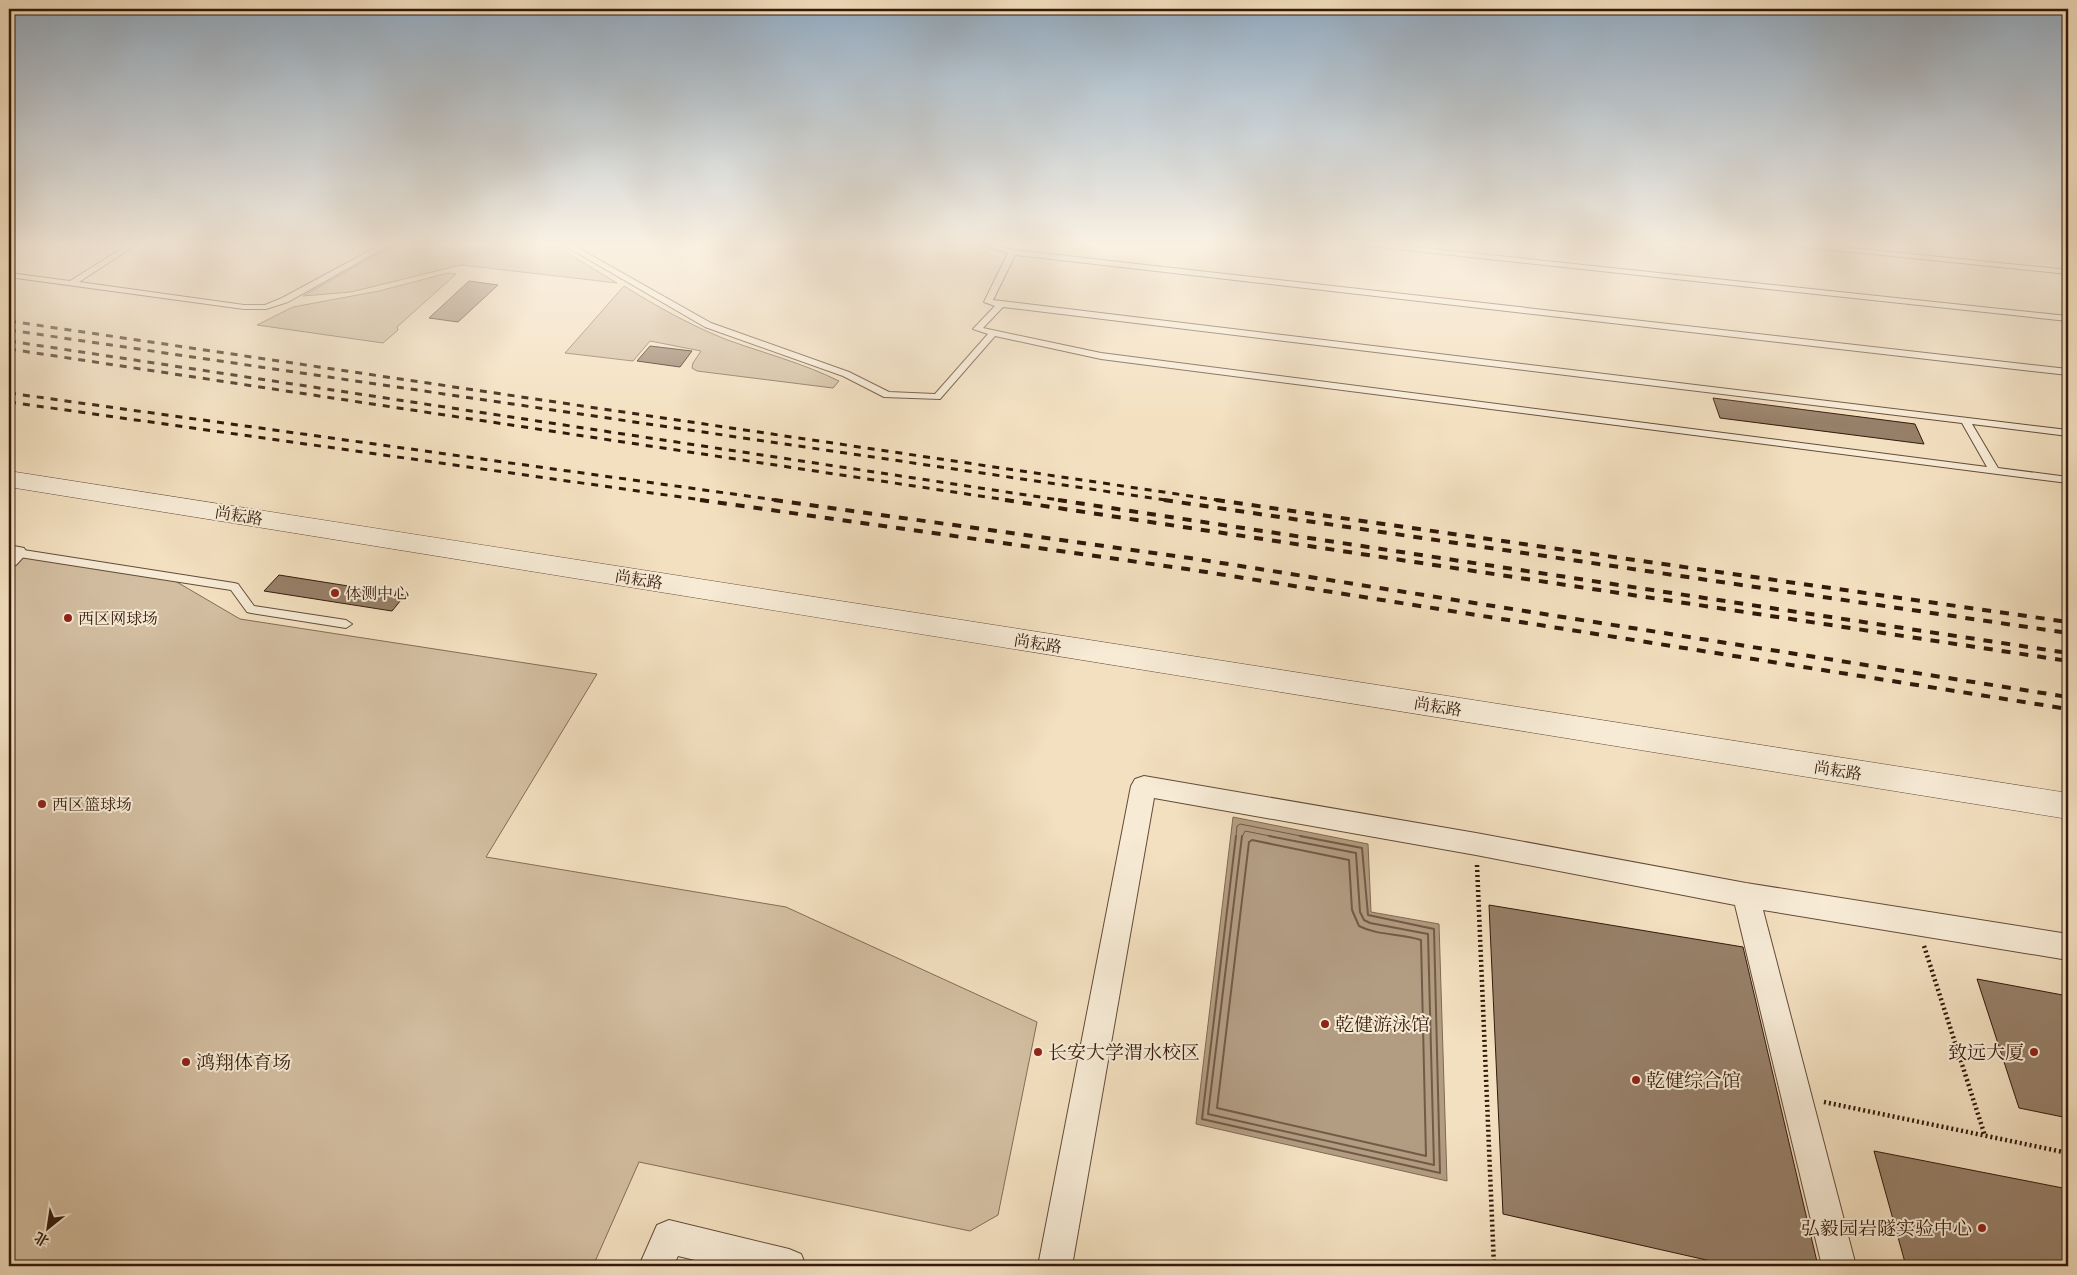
<svg xmlns="http://www.w3.org/2000/svg" width="2077" height="1275" font-family="'EB Garamond','Noto Serif SC',serif">
	<style>
		.green { fill: #d3bea1; stroke: #846c56 }
		.water { fill: #b29c82; stroke: #806852 }
		.lines { fill: none; stroke-linecap: round; stroke-linejoin: round }
		.shore-far1 { stroke: #735a46; stroke-width: 1 }
		.shore { stroke: #735a46; stroke-width: 2 }
		.building { fill: #978069; stroke: #34190a }
		.service-casing { stroke: #644b38; stroke-width: 2 }
		.minor-casing { stroke: #644b38; stroke-width: 2 }
		.tertiary-casing { stroke: #644b38; stroke-width: 1 }
		.path { stroke: #34190a; stroke-width: 4.5; stroke-dasharray: 2 3; stroke-linecap: butt }
		.service { fill: #f7ebd6; fill-rule: evenodd }
		.minor { fill: #f7ebd6; fill-rule: evenodd }
		.tertiary { fill: #f7ebd6; fill-rule: evenodd }
		.rail-far1 { stroke: #34190a; stroke-width: 3; stroke-dasharray: 7 7; stroke-linecap: butt }
		.rail { stroke: #34190a; stroke-width: 4; stroke-dasharray: 9 9; stroke-linecap: butt }
		.poi-dot { fill: #8f2418; stroke: #f7ebd6; stroke-width: 2 }
		.labels { text-anchor: middle; stroke-width: 4; stroke-linejoin: round; paint-order: stroke }
		.street-label { font-size: 16px; fill: #34190a; stroke: #f7ebd6 }
		.poi-label { font-size: 16px; fill: #34190a; stroke: #f7ebd6; text-anchor: start }
		.near-poi-label { font-size: 19px; fill: #34190a; stroke: #f7ebd6; text-anchor: start }
	</style>
	<rect width="100%" height="100%" fill="#f3e0c0"/>
	<filter id="stains"><feTurbulence type="fractalNoise" baseFrequency=".004" numOctaves="4"/><feColorMatrix values="0 0 0 0 .2 0 0 0 0 .09 0 0 0 0 .02 0 0 0 .5 -.17"/></filter>
	<radialGradient id="worn" r=".72"><stop offset=".6" stop-color="#630" stop-opacity="0"/><stop offset="1" stop-color="#630" stop-opacity=".3"/></radialGradient>
	<!-- green -->
	<path class="green" d="M 395,244 L 552,244 L 617,283 L 461,265 L 351,292 L 303,296 Z
		M 448,273 L 456,274 L 397,327 L 398,330 L 383,343 L 257,325 L 293,307 L 379,291 Z
		M 624,286 C 656,306 690,325 725,339 C 763,353 803,363 839,381 L 833,388 L 697,371 L 692,368 L 693,363 L 701,351 L 650,341 L 633,361 L 565,353 Z
		M 21,555 L 170,578 L 240,619 L 597,674 L 486,857 L 786,907 L 1037,1022 L 998,1215 L 970,1231 L 639,1162 L 593,1266 L 9,1266 L 9,566 Z"/>
	<!-- water -->
	<path class="water" d="M 1233,817 L 1368,844 L 1371,912 L 1439,924 L 1447,1181 L 1196,1124 Z"/>
	<g class="lines">
		<!-- shore-far1 -->
		<path class="shore-far1" d="M 1236,837 L 1237,826 L 1240,824 L 1306,837
			M 1242,837 L 1245,831 L 1275,837"/>
		<!-- shore -->
		<path class="shore" d="M 1236,836 L 1202,1119 L 1440,1173 L 1434,929 L 1368,915 L 1362,848 L 1300,836
			M 1242,836 L 1208,1114 L 1434,1165 L 1428,934 L 1370,923 L 1364,920 L 1360,912 L 1356,853 L 1269,836
			M 1252,840 L 1349,860 L 1352,910 L 1359,926 C 1378,936 1401,933 1421,940 L 1426,1156 L 1217,1108 L 1249,842 Z"/>
	</g>
	<!-- building -->
	<path class="building" d="M 469,281 L 498,285 L 458,322 L 429,318 Z
		M 650,346 L 692,351 L 680,367 L 637,361 Z
		M 1713,398 L 1915,424 L 1924,444 L 1720,418 Z
		M 279,575 L 405,595 L 392,611 L 264,591 Z
		M 1489,905 L 1743,947 L 1818,1266 L 1733,1266 L 1503,1214 Z
		M 1977,979 L 2068,996 L 2068,1118 L 2019,1108 Z
		M 1874,1151 L 2068,1189 L 2068,1266 L 1906,1266 Z"/>
	<g class="lines">
		<defs>
			<path id="service" d="M 129,244 L 137,244 L 79,282 L 244,305 L 265,305 L 282,298 L 382,244 L 391,244 L 288,302 L 266,309 L 244,309 L 9,277 L 9,273 L 70,281 Z
				M 562,244 L 571,244 L 711,323 L 849,372 L 889,392 L 935,394 L 988,334 L 973,329 L 995,306 L 984,302 L 1008,253 L 983,246 L 982,244 L 992,244 L 1013,250 L 2068,369 L 2068,375 L 1015,255 L 993,300 L 2068,430 L 2068,436 L 1972,424 L 1998,468 L 2068,477 L 2068,483 L 1101,359 L 995,336 L 940,399 L 884,397 L 843,376 L 705,327 ZM 1003,307 L 1962,423 L 1987,467 L 1101,353 L 983,328 Z
				M 1364,244 L 1385,244 L 2068,316 L 2068,321 L 1368,246 Z
				M 1790,244 L 1812,244 L 2068,270 L 2068,274 L 1794,246 Z
				M 17,549 L 234,583 L 238,584 L 254,606 L 346,620 L 352,624 L 346,628 L 251,613 L 247,612 L 231,590 L 13,556 L 12,553 L 13,550 Z"/>
			<path id="minor" d="M 9,545 L 24,548 L 27,553 L 16,565 L 9,567 Z
				M 1144,776 L 1476,833 L 1746,883 L 2068,934 L 2068,960 L 1763,910 L 1856,1266 L 1822,1266 L 1735,905 L 1476,855 L 1154,798 L 1072,1266 L 1038,1266 L 1131,786 L 1135,779 Z
				M 669,1220 L 789,1249 L 801,1254 L 806,1266 L 720,1266 L 678,1256 L 673,1266 L 639,1266 L 657,1225 Z"/>
			<path id="tertiary" d="M 9,471 L 2068,793 L 2068,819 L 9,487 Z"/>
		</defs>
		<!-- service casing -->
		<use href="#service" class="service-casing"/>
		<!-- minor casing -->
		<use href="#minor" class="minor-casing"/>
		<!-- tertiary casing -->
		<use href="#tertiary" class="tertiary-casing"/>
		<!-- path -->
		<path class="path" d="M 1477,865 L 1494,1266
			M 1924,946 L 1985,1136
			M 1824,1102 L 2068,1153"/>
		<!-- service -->
		<use href="#service" class="service"/>
		<!-- minor -->
		<use href="#minor" class="minor"/>
		<!-- tertiary -->
		<use href="#tertiary" class="tertiary"/>
		<!-- rail-far1 -->
		<path class="rail-far1" d="M 9,321 L 1224,501
			M 9,330 L 1172,501
			M 9,341 L 1066,501
			M 9,349 L 1013,501
			M 9,393 L 783,501
			M 9,402 L 709,501"/>
		<!-- rail -->
		<path class="rail" d="M 700,500 L 1187,569 L 2068,709
			M 774,500 L 1190,558 L 2068,697
			M 1005,500 L 2068,661
			M 1058,500 L 2068,653
			M 1164,500 L 2068,633
			M 1216,500 L 2068,622"/>
	</g>
	<!-- sky -->
	<linearGradient id="sky" x2="0" y2="1"><stop stop-color="#92aabf"/><stop offset="0.58" stop-color="#faf1e3"/><stop offset="1" stop-color="#faf1e3" stop-opacity="0"/></linearGradient>
	<rect width="2077" height="422" fill="url(#sky)"/>
	<!-- markers -->
	<g class="poi-dot">
		<circle cx="335" cy="593" r="5"/>
		<circle cx="68" cy="618" r="5"/>
		<circle cx="42" cy="804" r="5"/>
		<circle cx="1325" cy="1024" r="5"/>
		<circle cx="1038" cy="1052" r="5"/>
		<circle cx="2034" cy="1052" r="5"/>
		<circle cx="186" cy="1062" r="5"/>
		<circle cx="1636" cy="1080" r="5"/>
		<circle cx="1982" cy="1228" r="5"/>
	</g>
	<g class="labels">
		<!-- street labels -->
		<g class="street-label">
			<text transform="translate(239 515) rotate(9)" y="6">尚耘路</text>
			<text transform="translate(639 579) rotate(9)" y="6">尚耘路</text>
			<text transform="translate(1038 643) rotate(9)" y="6">尚耘路</text>
			<text transform="translate(1438 706) rotate(9)" y="6">尚耘路</text>
			<text transform="translate(1838 770) rotate(9)" y="6">尚耘路</text>
		</g>
		<!-- poi labels -->
		<g class="poi-label">
			<text x="345" y="599">体测中心</text>
			<text x="78" y="624">西区网球场</text>
			<text x="52" y="810">西区篮球场</text>
		</g>
		<!-- near-poi labels -->
		<g class="near-poi-label">
			<text x="1335" y="1031">乾健游泳馆</text>
			<text x="1048" y="1059">长安大学渭水校区</text>
			<text x="2024" y="1059" text-anchor="end">致远大厦</text>
			<text x="196" y="1069">鸿翔体育场</text>
			<text x="1646" y="1087">乾健综合馆</text>
			<text x="1972" y="1235" text-anchor="end">弘毅园岩隧实验中心</text>
		</g>
	</g>
	<!-- margin -->
	<rect width="2077" height="1275" fill="none" stroke="#f3e0c0" stroke-width="30"/>
	<rect x="10" y="10" width="2057" height="1255" fill="none" stroke="#34190a" stroke-width="2.5"/>
	<rect x="15" y="15" width="2047" height="1245" fill="none" stroke="#34190a"/>
	<!-- north arrow -->
	<g transform="translate(48 1228) rotate(210)" stroke="#f7ebd6" stroke-width="4" paint-order="stroke">
	<path d="M0-4L9 19L0 12L-9 19Z" fill="#34190a"/>
	<text y="-8" font-size="14" font-weight="bold" text-anchor="middle" fill="#34190a">北</text>
	</g>
	<rect width="100%" height="100%" filter="url(#stains)"/>
	<rect width="100%" height="100%" fill="url(#worn)"/>
</svg>
